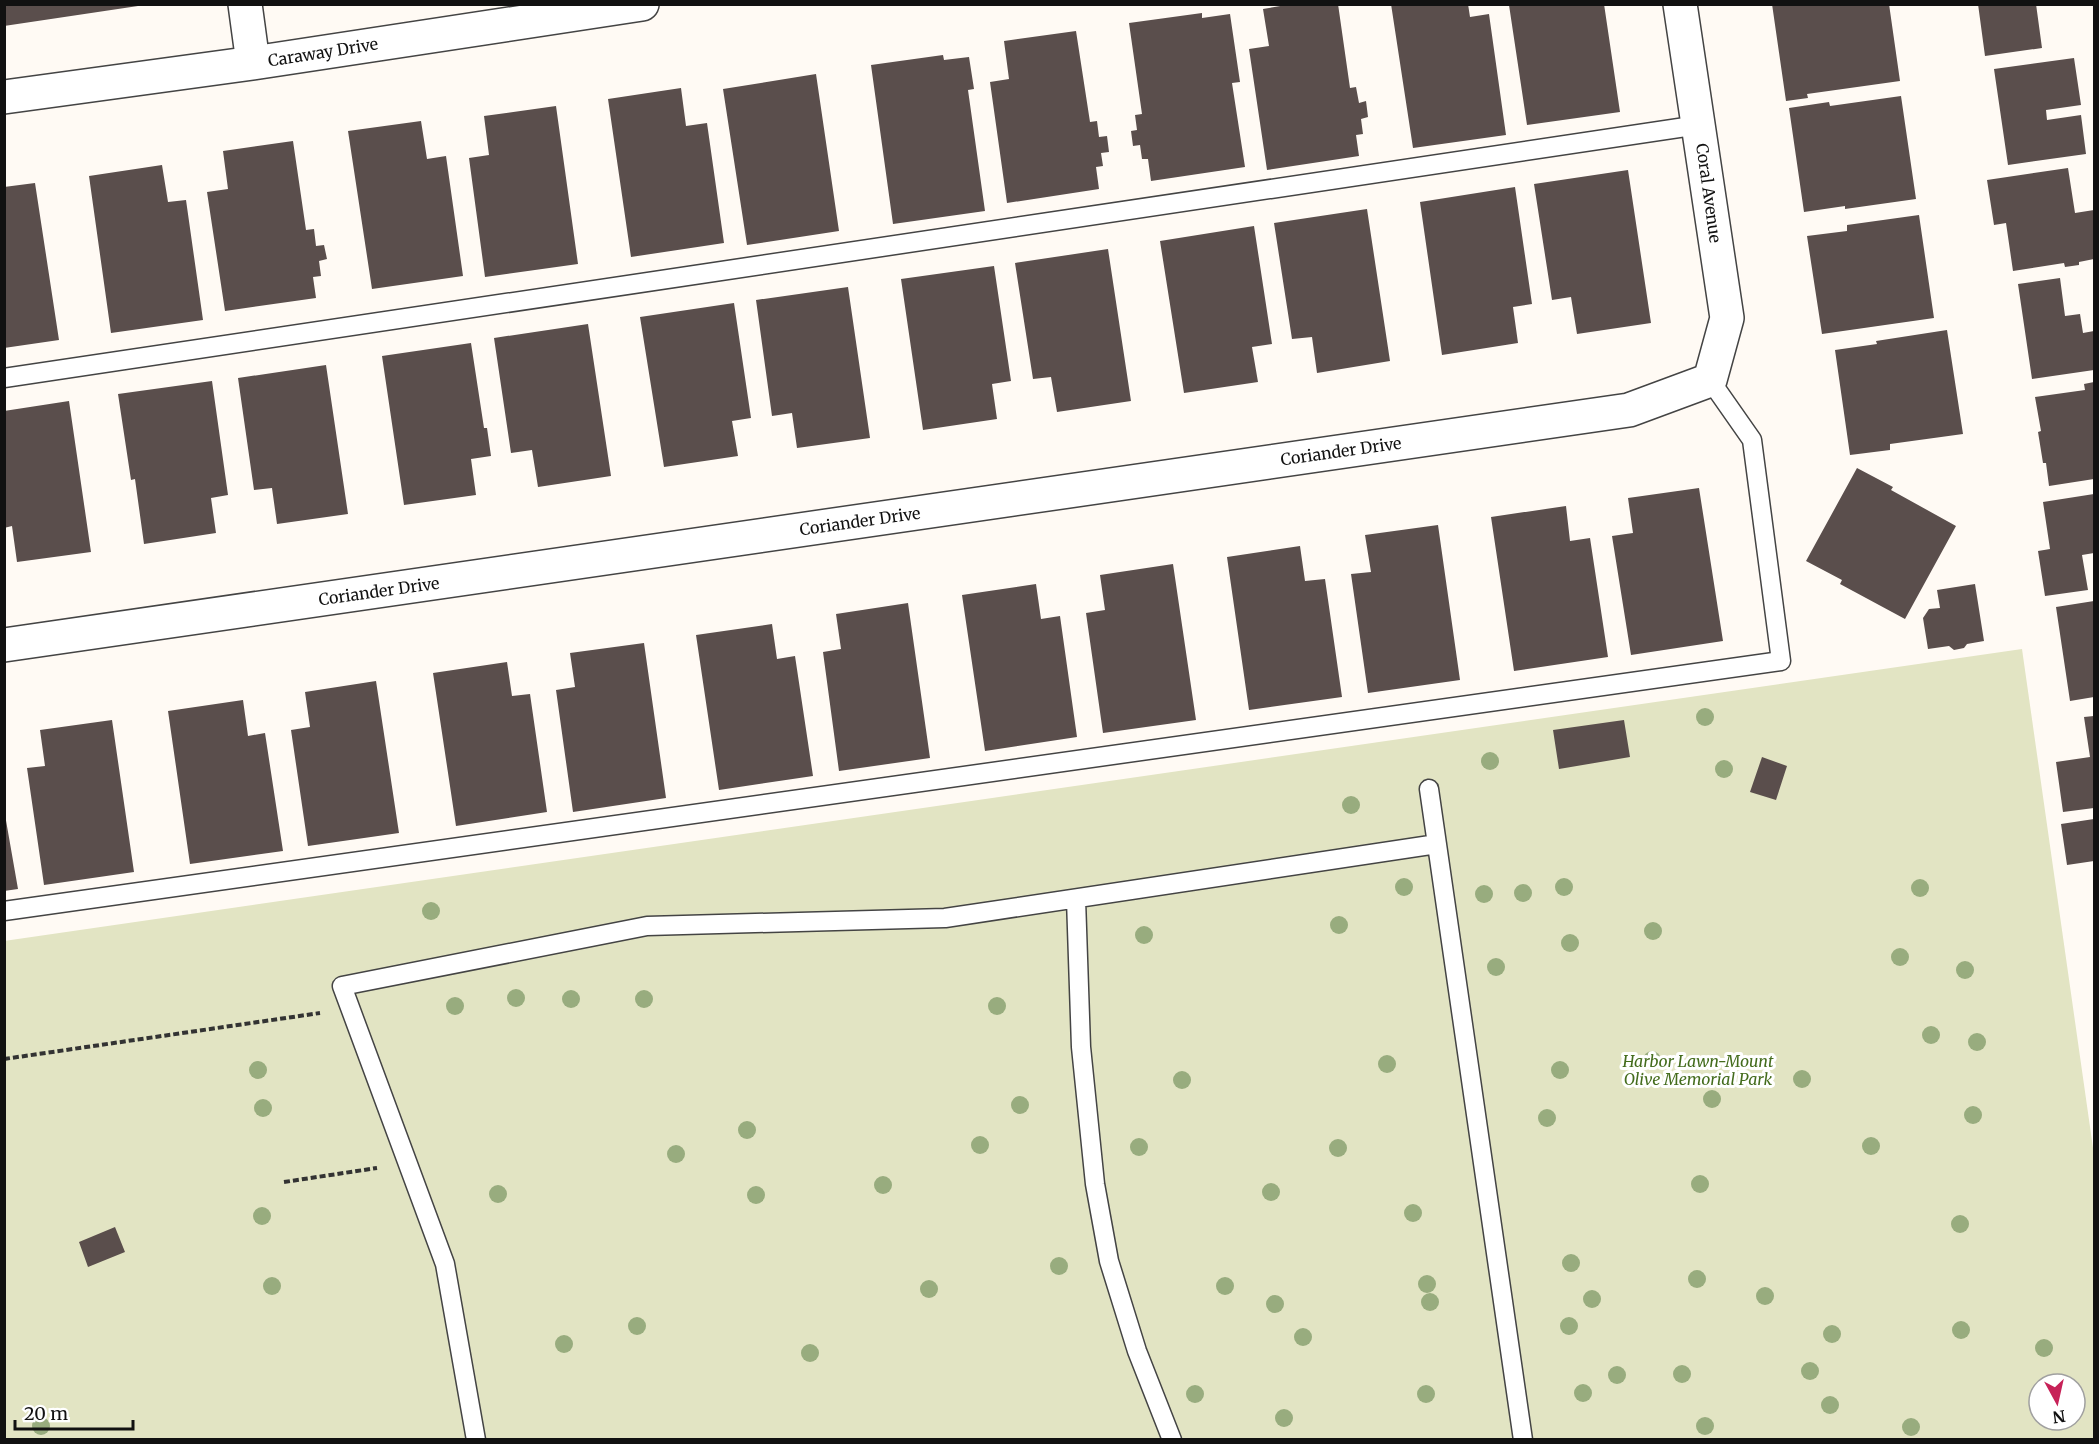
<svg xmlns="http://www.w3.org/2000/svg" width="2099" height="1444" font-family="Merriweather,serif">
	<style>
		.cemetery { fill: #e2e4c3; fill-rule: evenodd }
		.building { fill: #5a4e4c }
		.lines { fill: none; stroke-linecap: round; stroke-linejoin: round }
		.service-casing { stroke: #444; stroke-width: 21 }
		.minor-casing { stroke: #444; stroke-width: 36 }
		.path { stroke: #333; stroke-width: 4; stroke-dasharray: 6 3; stroke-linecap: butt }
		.service { stroke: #fff; stroke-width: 18 }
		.minor { stroke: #fff; stroke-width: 33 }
		.tree { fill: #98ac7e }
		.labels { text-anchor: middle; stroke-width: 6; stroke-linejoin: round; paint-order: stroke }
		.street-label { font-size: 16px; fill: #111; stroke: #fff }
		.park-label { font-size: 16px; font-style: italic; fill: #446c1d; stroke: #fff }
	</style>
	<rect width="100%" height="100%" fill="#fffaf4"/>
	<!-- cemetery -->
	<path class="cemetery" d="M 2022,649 L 2094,1155 L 2094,1439 L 5,1439 L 4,941 ZM 2039,1384 L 2075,1384 L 2075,1420 L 2039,1420 Z"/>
	<!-- building -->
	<path class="building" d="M 4,4 L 138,4 L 138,6 L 4,26 Z
		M 1292,4 L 1338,4 L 1350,88 L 1356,87 L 1359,103 L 1366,101 L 1368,117 L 1361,119 L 1363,134 L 1356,135 L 1359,156 L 1267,170 L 1249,49 L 1269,46 L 1263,9 Z
		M 1391,4 L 1468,4 L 1470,17 L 1489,14 L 1506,135 L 1413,148 Z
		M 1515,4 L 1604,4 L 1620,112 L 1527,125 L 1509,5 Z
		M 1772,4 L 1889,4 L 1900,81 L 1807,94 L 1808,98 L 1786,101 Z
		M 1978,4 L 2036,4 L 2042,48 L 1985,56 Z
		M 1202,13 L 1202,18 L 1230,14 L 1240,82 L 1232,83 L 1245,167 L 1151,181 L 1148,159 L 1142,159 L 1140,145 L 1133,146 L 1131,131 L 1137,130 L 1135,115 L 1142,114 L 1129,23 Z
		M 1076,31 L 1090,122 L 1097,121 L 1099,137 L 1107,136 L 1109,152 L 1101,153 L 1103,166 L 1096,167 L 1099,189 L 1007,203 L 990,82 L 1009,79 L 1004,41 Z
		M 943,55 L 944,60 L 969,57 L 974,89 L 968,90 L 985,211 L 893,224 L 871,65 Z
		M 2074,58 L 2081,105 L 2046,110 L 2047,120 L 2081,115 L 2086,154 L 2008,165 L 1994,69 Z
		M 816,74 L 839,231 L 747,245 L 723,89 Z
		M 681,88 L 686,126 L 707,123 L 724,243 L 631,257 L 608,99 Z
		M 1901,96 L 1916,199 L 1845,209 L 1845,206 L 1804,212 L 1789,108 L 1829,102 L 1830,106 Z
		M 556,106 L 578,264 L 485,277 L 469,158 L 489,155 L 484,116 Z
		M 421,121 L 427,159 L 446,156 L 463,276 L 372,289 L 348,131 Z
		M 293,141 L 306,230 L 314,229 L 316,246 L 324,245 L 327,259 L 319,261 L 321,276 L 313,277 L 316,298 L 225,311 L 207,192 L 228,189 L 223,151 Z
		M 162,165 L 168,202 L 186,200 L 203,320 L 111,333 L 89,176 Z
		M 2068,168 L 2075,213 L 2094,210 L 2094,259 L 2079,262 L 2079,265 L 2065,267 L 2064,263 L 2013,271 L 2006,223 L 1994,225 L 1987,180 Z
		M 1628,170 L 1651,323 L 1577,334 L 1571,297 L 1552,300 L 1534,184 Z
		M 35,183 L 59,340 L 4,348 L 4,187 Z
		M 1515,187 L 1532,304 L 1513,307 L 1518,343 L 1442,355 L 1420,202 Z
		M 1367,209 L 1390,361 L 1317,373 L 1312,337 L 1292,339 L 1274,223 Z
		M 1919,215 L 1934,318 L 1822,334 L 1807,236 L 1847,231 L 1847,225 Z
		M 1254,226 L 1272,344 L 1252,347 L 1258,382 L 1184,393 L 1160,241 Z
		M 1108,249 L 1131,401 L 1057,412 L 1051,377 L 1033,379 L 1015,263 Z
		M 994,266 L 1011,381 L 992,384 L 997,419 L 923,430 L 901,279 Z
		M 2060,278 L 2065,316 L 2080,314 L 2083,333 L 2094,331 L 2094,370 L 2032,379 L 2018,284 Z
		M 848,287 L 870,438 L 797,448 L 792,413 L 772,416 L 756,300 Z
		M 734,303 L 751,418 L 732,421 L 738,456 L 664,467 L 640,317 Z
		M 588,324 L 611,476 L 538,487 L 532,450 L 511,453 L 494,338 Z
		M 1947,330 L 1963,434 L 1890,444 L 1890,450 L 1850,455 L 1835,350 L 1877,344 L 1876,341 Z
		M 471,343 L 484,428 L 487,428 L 491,456 L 471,459 L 476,495 L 404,505 L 382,356 Z
		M 326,365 L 348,514 L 277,524 L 272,488 L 254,490 L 238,378 Z
		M 212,381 L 228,495 L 211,498 L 216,533 L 144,544 L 135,479 L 131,480 L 118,394 Z
		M 2094,382 L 2094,479 L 2049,486 L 2046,463 L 2043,463 L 2038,432 L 2041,431 L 2035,397 L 2085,390 L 2084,384 Z
		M 69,401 L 91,552 L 17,562 L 12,526 L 4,528 L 4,411 Z
		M 1857,468 L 1893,487 L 1891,490 L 1956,526 L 1905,619 L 1840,584 L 1842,580 L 1806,561 Z
		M 1699,488 L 1723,641 L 1631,655 L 1612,536 L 1633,533 L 1628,498 Z
		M 2094,494 L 2094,553 L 2082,555 L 2088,590 L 2045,596 L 2038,551 L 2050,549 L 2043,502 Z
		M 1566,506 L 1570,541 L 1590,538 L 1608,657 L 1514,671 L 1491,517 Z
		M 1438,525 L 1460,680 L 1368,693 L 1351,574 L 1371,572 L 1365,535 Z
		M 1300,546 L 1305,581 L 1325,579 L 1342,697 L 1249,710 L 1227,557 Z
		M 1173,564 L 1196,720 L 1103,733 L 1086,613 L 1105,610 L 1100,575 Z
		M 1036,584 L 1041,619 L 1060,616 L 1077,737 L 985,751 L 962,595 Z
		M 1975,584 L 1984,641 L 1967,644 L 1964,648 L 1954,650 L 1949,646 L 1928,649 L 1923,618 L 1929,609 L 1940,608 L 1937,590 Z
		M 2094,601 L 2094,697 L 2070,701 L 2056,607 Z
		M 908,603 L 930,758 L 839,771 L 823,652 L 841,649 L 836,614 Z
		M 772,624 L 777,659 L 795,656 L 813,776 L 719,790 L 696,635 Z
		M 644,643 L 666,798 L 573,812 L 556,690 L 575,687 L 570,653 Z
		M 507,662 L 512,696 L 530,694 L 547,812 L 456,826 L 433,673 Z
		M 376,681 L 399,833 L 308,846 L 291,730 L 310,727 L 305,692 Z
		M 243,700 L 248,736 L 265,733 L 283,851 L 190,864 L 168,711 Z
		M 2094,716 L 2094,808 L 2063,812 L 2056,762 L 2090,757 L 2084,717 Z
		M 112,720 L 134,872 L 44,885 L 27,768 L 45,766 L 40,730 Z
		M 1624,720 L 1630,757 L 1559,769 L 1553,730 Z
		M 1762,757 L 1787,766 L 1776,800 L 1750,792 Z
		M 4,809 L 18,889 L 4,891 Z
		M 2094,819 L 2094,861 L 2067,865 L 2061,824 Z
		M 115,1227 L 125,1252 L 88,1267 L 79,1242 Z"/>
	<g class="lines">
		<defs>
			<path id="service" d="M 4,378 L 1699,125
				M 1429,789 L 1523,1440
				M 1076,899 L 1081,1047 L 1095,1184 L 1109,1261 L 1137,1351 L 1172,1440
				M 4,911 L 1781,661 L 1752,440 L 1710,380
				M 476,1440 L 445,1264 L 342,986 L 647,926 L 945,918 L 1437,844"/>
			<path id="minor" d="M 245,4 L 253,63
				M 4,97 L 253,63 L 642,4
				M 4,645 L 1629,410 L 1710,380 L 1727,318 L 1680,4"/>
		</defs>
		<!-- service casing -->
		<use href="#service" class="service-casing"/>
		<!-- minor casing -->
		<use href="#minor" class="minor-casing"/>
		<!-- path -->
		<path class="path" d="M 4,1059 L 320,1013
			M 284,1182 L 377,1168"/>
		<!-- service -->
		<use href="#service" class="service"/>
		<!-- minor -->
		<use href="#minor" class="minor"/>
	</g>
	<!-- trees -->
	<g class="tree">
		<circle cx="1705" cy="717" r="9"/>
		<circle cx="1490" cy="761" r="9"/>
		<circle cx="1724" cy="769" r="9"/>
		<circle cx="1351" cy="805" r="9"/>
		<circle cx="1404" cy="887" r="9"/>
		<circle cx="1564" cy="887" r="9"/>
		<circle cx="1920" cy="888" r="9"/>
		<circle cx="1523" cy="893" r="9"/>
		<circle cx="1484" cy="894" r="9"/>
		<circle cx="431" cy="911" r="9"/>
		<circle cx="1339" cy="925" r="9"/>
		<circle cx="1653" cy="931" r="9"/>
		<circle cx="1144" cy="935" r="9"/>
		<circle cx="1570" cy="943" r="9"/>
		<circle cx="1900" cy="957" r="9"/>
		<circle cx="1496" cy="967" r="9"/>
		<circle cx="1965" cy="970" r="9"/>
		<circle cx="516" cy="998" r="9"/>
		<circle cx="571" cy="999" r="9"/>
		<circle cx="644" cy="999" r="9"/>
		<circle cx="455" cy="1006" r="9"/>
		<circle cx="997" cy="1006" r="9"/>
		<circle cx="1931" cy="1035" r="9"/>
		<circle cx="1977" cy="1042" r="9"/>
		<circle cx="1652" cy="1060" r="9"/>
		<circle cx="1387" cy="1064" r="9"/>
		<circle cx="258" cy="1070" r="9"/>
		<circle cx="1560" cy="1070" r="9"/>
		<circle cx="1802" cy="1079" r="9"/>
		<circle cx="1182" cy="1080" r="9"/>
		<circle cx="1712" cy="1099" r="9"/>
		<circle cx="1020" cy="1105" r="9"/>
		<circle cx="263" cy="1108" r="9"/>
		<circle cx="1973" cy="1115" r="9"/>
		<circle cx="1547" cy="1118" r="9"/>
		<circle cx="747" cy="1130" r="9"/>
		<circle cx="980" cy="1145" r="9"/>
		<circle cx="1871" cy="1146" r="9"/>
		<circle cx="1139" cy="1147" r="9"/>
		<circle cx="1338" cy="1148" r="9"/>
		<circle cx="676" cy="1154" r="9"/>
		<circle cx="1700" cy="1184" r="9"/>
		<circle cx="883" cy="1185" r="9"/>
		<circle cx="1271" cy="1192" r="9"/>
		<circle cx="498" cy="1194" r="9"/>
		<circle cx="756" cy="1195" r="9"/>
		<circle cx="1413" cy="1213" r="9"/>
		<circle cx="262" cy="1216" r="9"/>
		<circle cx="1960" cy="1224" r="9"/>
		<circle cx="1571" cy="1263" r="9"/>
		<circle cx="1059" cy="1266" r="9"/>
		<circle cx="1697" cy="1279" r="9"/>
		<circle cx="1427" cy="1284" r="9"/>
		<circle cx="272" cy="1286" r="9"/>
		<circle cx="1225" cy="1286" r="9"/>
		<circle cx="929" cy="1289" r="9"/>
		<circle cx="1765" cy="1296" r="9"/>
		<circle cx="1592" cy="1299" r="9"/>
		<circle cx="1430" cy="1302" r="9"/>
		<circle cx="1275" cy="1304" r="9"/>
		<circle cx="637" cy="1326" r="9"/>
		<circle cx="1569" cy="1326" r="9"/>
		<circle cx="1961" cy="1330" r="9"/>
		<circle cx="1832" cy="1334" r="9"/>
		<circle cx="1303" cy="1337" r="9"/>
		<circle cx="564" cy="1344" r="9"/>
		<circle cx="2044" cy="1348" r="9"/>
		<circle cx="810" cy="1353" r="9"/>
		<circle cx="1810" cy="1371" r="9"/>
		<circle cx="1682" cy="1374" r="9"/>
		<circle cx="1617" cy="1375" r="9"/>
		<circle cx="1583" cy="1393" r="9"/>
		<circle cx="1195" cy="1394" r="9"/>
		<circle cx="1426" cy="1394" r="9"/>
		<circle cx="1830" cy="1405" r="9"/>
		<circle cx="1284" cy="1418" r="9"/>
		<circle cx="41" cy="1426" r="9"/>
		<circle cx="1705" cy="1426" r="9"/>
		<circle cx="1911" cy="1427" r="9"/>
	</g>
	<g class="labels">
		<!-- street labels -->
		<g class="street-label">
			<text transform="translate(323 52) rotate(-9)" y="6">Caraway Drive</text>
			<text transform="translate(1709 193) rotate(82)" y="6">Coral Avenue</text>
			<text transform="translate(1341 451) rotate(-8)" y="6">Coriander Drive</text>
			<text transform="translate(860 521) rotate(-8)" y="6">Coriander Drive</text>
			<text transform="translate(379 591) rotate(-8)" y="6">Coriander Drive</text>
		</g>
		<!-- park labels -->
		<g class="park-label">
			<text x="1698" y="1067">Harbor Lawn-Mount<tspan x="1698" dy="18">Olive Memorial Park</tspan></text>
		</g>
	</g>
	<!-- border -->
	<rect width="2099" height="1444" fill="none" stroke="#111111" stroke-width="12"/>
	<!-- north arrow -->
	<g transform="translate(2057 1402) rotate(172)"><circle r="28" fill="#ffffff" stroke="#a0a0a0" stroke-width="1.5"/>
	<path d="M0-4.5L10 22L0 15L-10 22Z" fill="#c72258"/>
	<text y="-9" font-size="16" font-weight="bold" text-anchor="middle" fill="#111111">N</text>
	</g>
	<!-- scale -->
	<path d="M15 1420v9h118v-9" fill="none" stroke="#111111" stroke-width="3"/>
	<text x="24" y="1420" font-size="18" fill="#111111" stroke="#ffffff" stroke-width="4.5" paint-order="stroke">20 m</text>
</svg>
